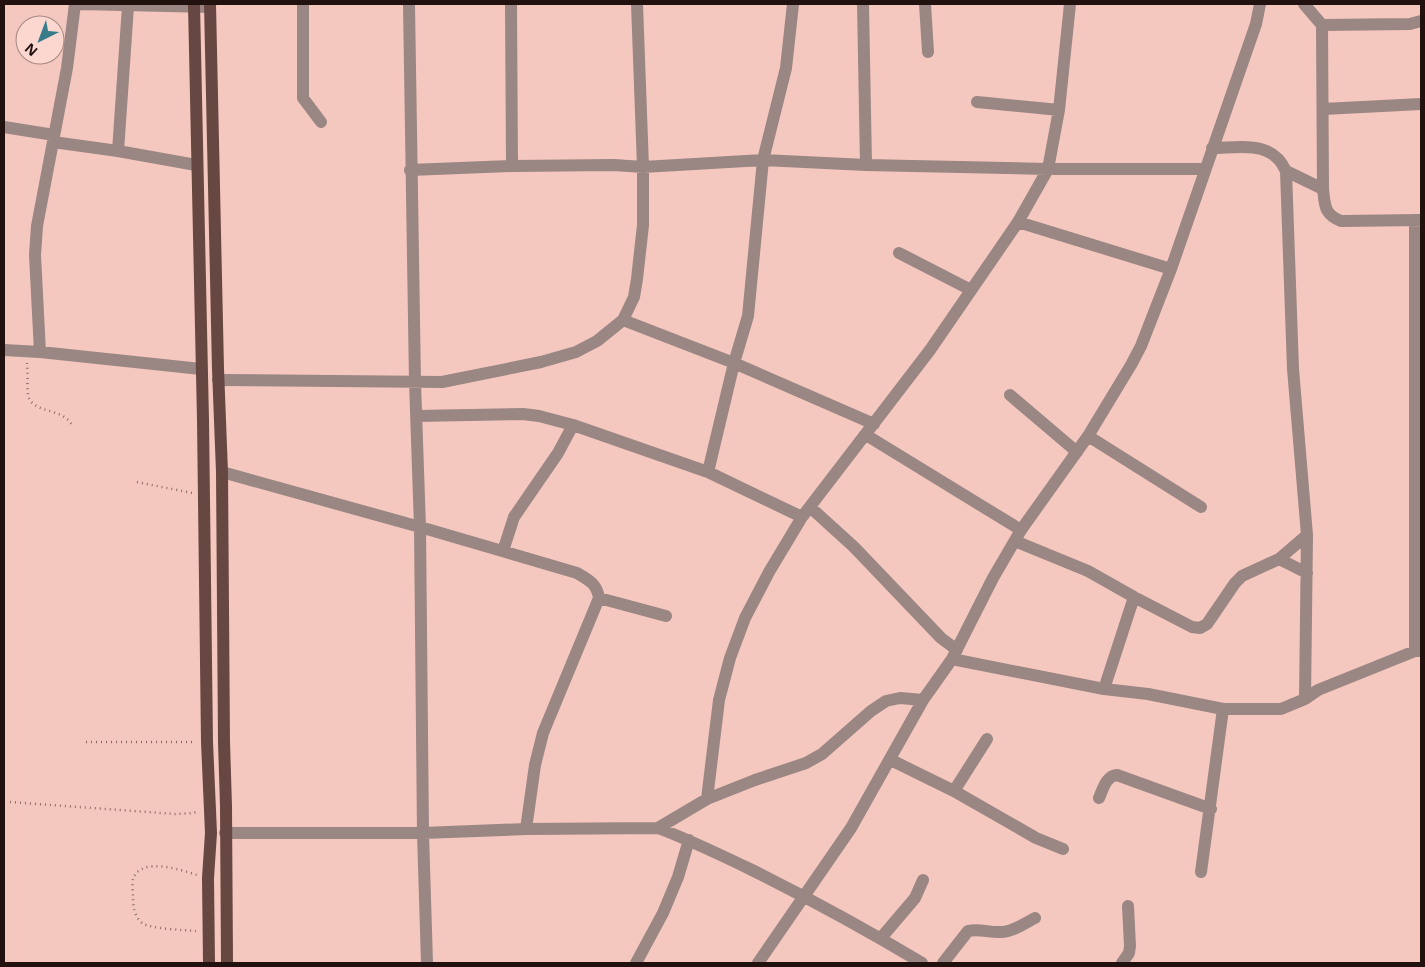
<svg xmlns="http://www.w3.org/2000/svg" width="1425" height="967" font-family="'Open Sans',sans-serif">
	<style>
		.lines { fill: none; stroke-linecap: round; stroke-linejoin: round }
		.path { stroke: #8b6c67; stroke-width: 2.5; stroke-dasharray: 1 4; stroke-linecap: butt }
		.minor { stroke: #9a8683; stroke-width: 12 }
		.primary { stroke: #674741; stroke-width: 12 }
	</style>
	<rect width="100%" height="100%" fill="#f5c8bf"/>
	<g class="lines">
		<!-- path -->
		<path class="path" d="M 27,363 C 28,373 27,385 28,395 C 32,414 62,407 72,425
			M 137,482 L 192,493
			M 86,742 L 196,742
			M 10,802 L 175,814 L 193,813 L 199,811
			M 196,931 C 185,930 150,929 142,923 C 135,917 133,907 133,898 C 133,892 132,884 133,879 C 141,856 181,870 197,875"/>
		<!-- minor -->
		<path class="minor" d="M 80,4 L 210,7
			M 303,4 L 303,98 L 321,122
			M 409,4 L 415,382 L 420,527 L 423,833 L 427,963
			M 511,4 L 512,166
			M 863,4 L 866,165
			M 925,4 L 928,52
			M 1304,4 L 1322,25 L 1410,24 L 1421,21
			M 128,6 L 118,151 L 196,165
			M 1322,25 L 1323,189 C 1325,206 1324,214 1341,221 L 1421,220
			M 977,102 L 1059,110
			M 1323,109 L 1421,104
			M 4,127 L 54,135
			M 53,142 L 118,151
			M 1212,148 C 1233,148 1261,142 1277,158 C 1281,161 1283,166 1286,171 L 1293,369 L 1307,535 L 1305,699
			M 410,170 L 512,166 L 614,165 L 643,167 L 763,160 L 866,165 L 1048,169 L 1205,169
			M 1286,171 L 1323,189
			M 1415,220 L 1415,651
			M 1018,222 L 1171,269
			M 899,253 L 971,290
			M 623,320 L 734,363 L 874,424
			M 4,350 L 40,352 L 201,369
			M 40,352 L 35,255 L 37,226 L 67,68 L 75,4
			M 218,380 L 442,382 L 541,362 L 576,352 L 597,341 L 623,320 L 634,297 L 637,279 L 643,225 L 643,167 L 637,4
			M 1010,395 L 1077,452
			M 416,416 L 523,414 L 539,416 L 573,425 L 708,472 L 802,517
			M 866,435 L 1021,530
			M 1088,436 L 1201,507
			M 222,472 L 420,527 L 577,573 C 589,580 597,584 599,598 L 543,733 L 535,765 L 526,829
			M 708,472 L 734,363 L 748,316 L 763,160 L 786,68 L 793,4
			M 810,507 L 854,547 L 941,638 L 957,650
			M 1015,541 L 1088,571 L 1134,597
			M 503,551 L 514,517 L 558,453 L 573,425
			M 1279,559 L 1307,573
			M 599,598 L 666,616
			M 952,659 L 1104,689 L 1148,694 L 1223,709 L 1281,709 L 1305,699 L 1318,690 L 1415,651 L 1421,651
			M 1104,689 L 1134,597 L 1192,627 L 1200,628 L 1207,624 L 1235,583 L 1242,576 L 1279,559 L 1307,535
			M 891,760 L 954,791 L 1036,838 L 1063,849
			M 954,791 L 987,739
			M 1099,798 C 1103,789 1106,776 1117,775 L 1211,809
			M 707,799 L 719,700 L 730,658 L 745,618 L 769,572 L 802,517 L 930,350 L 1018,222 L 1048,169 L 1059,110 L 1070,4
			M 658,828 C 690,840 721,855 752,870 C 810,899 867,930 922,963
			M 225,833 L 423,833 L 526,829 L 658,828 L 707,799 L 755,780 L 806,763 L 822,754 L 871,711 L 886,701 L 900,698 L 923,700
			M 1201,872 L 1223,709
			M 881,938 L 915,898 L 923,880
			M 636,963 L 663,913 L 678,877 L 689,840
			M 758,963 L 851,828 L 923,700 L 952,659 L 993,578 L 1021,530 L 1088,436 L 1131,365 L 1141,346 L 1171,269 L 1256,24 L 1260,4
			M 943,963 L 968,931 C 979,928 990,933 1001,932 C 1013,932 1025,923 1035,918
			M 1122,963 L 1129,953 L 1130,946 L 1128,906"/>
		<!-- primary -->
		<path class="primary" d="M 194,4 L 203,420 L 207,742 L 211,833 L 208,878 L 209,963
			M 210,4 L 218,369 L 222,472 L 224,742 L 226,806 L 227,963"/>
	</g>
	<!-- border -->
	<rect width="1425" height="967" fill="none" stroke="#21110f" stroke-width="10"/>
	<!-- north arrow -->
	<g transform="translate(40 40) rotate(222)"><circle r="24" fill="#fcd7d0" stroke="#a48883"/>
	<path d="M0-4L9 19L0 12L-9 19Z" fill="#377d89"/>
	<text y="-8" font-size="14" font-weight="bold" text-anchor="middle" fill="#21110f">N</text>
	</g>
</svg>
